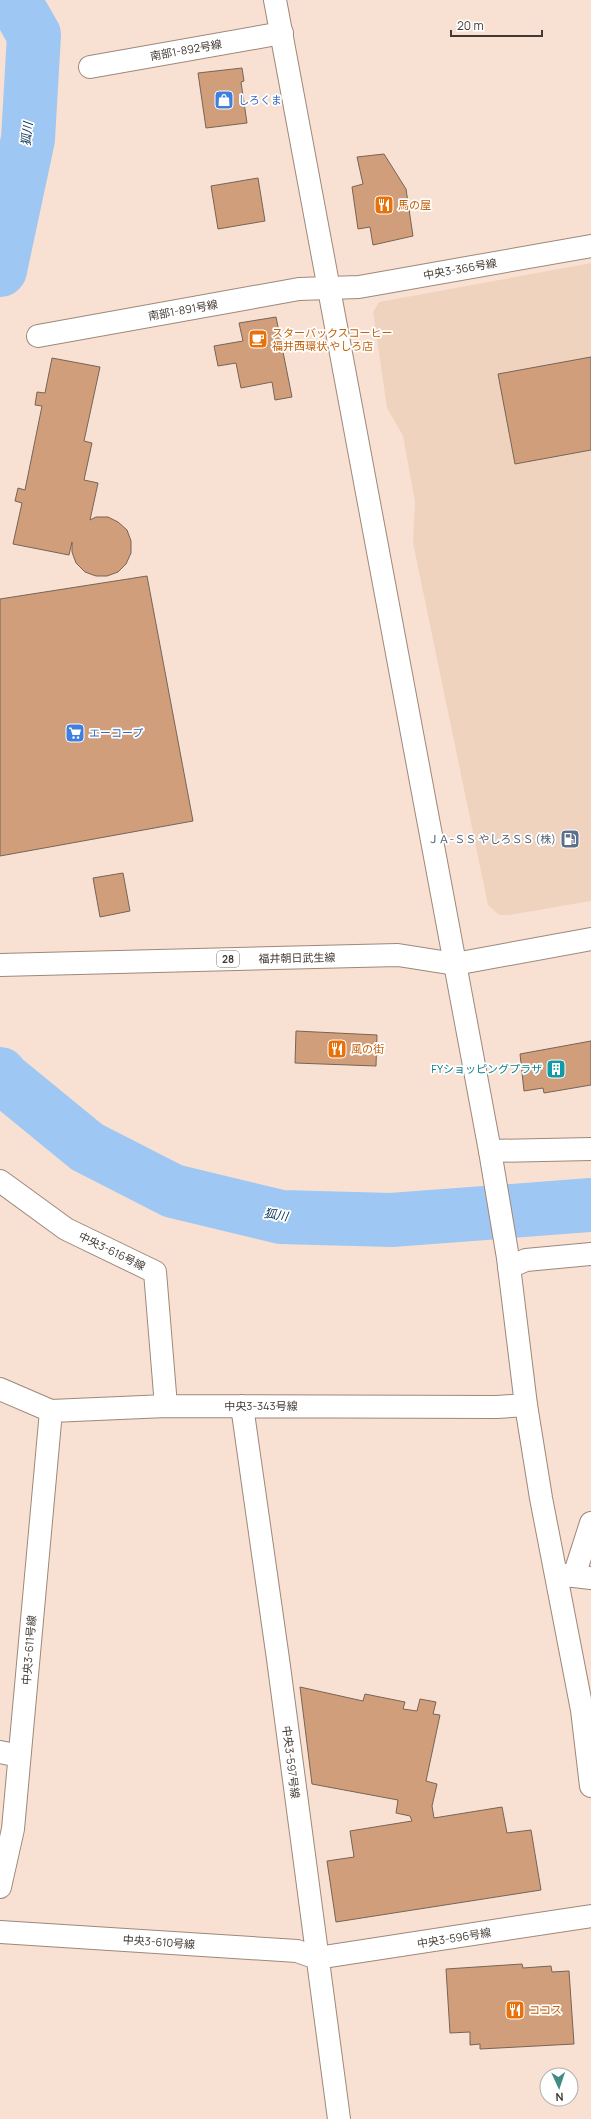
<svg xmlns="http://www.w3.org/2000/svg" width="591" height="2119" font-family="Manrope,'Noto Sans JP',sans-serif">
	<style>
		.built { fill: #f0d3bf }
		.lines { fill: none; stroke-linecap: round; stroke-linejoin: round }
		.river { stroke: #9ec7f3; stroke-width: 54 }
		.building { fill: #d09e7b; stroke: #776456 }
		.minor-casing { stroke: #9d887a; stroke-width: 24 }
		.tertiary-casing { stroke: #9d887a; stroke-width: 24 }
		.primary-casing { stroke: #9d887a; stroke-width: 24 }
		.minor { stroke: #fff; stroke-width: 22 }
		.tertiary { stroke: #fff; stroke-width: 22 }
		.primary { stroke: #fff; stroke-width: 22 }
		.labels { text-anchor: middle; stroke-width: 3.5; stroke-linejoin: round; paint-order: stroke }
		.shield { fill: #fff; stroke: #7a7470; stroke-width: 1 }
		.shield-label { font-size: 10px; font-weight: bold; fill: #413933 }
		.street-label { font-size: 11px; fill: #413933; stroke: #fff }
		.shop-label { font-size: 11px; fill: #366cbe; stroke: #fff; text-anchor: start }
		.food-label { font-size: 11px; fill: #c56008; stroke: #fff; text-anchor: start }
		.service-label { font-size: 11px; fill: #4e5e75; stroke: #fff; text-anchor: end }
		.culture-label { font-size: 11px; fill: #0d838f; stroke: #fff; text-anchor: end }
		.water-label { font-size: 12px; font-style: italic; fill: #002f56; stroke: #fff }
	</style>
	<rect width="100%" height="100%" fill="#f8e1d2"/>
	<!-- built -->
	<path class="built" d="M 591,263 L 591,901 L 509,915 L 499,915 L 488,905 L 413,543 L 415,502 L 403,436 L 387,408 L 373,312 L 379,302 Z"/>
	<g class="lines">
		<!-- river -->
		<path class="river" d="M 0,270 L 28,139 L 34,35 L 14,0
			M 0,1074 L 4,1079 L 87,1147 L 173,1191 L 281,1217 L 391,1220 L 591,1205"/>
	</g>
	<!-- building -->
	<path class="building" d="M 242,68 L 244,81 L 241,82 L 247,123 L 206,128 L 198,73 Z
		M 384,154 L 406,189 L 413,236 L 373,245 L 370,227 L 358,229 L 352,187 L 363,184 L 357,157 Z
		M 258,178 L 265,221 L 218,229 L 211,186 Z
		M 276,317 L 292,397 L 275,400 L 272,382 L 241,388 L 236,363 L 218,366 L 214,346 L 243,341 L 239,323 Z
		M 591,357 L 591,450 L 515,464 L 498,374 Z
		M 52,358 L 100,367 L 84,441 L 92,443 L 84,480 L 98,483 L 90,520 L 96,517 L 108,517 L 118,522 L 127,530 L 131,541 L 131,553 L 126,564 L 118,572 L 107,576 L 96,576 L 85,572 L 76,563 L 72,552 L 72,542 L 69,555 L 13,544 L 22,503 L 15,501 L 18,488 L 25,490 L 42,406 L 35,405 L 37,392 L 45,393 Z
		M 147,576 L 193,821 L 0,856 L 0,599 Z
		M 123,873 L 130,911 L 100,917 L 93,878 Z
		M 296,1031 L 377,1035 L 376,1066 L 295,1063 Z
		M 591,1041 L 591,1085 L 544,1093 L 543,1088 L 524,1091 L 520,1054 Z
		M 300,1687 L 363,1701 L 365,1694 L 405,1702 L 403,1709 L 417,1711 L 420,1699 L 436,1702 L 433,1714 L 440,1715 L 426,1781 L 437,1784 L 432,1806 L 434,1818 L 502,1807 L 507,1833 L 531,1830 L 541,1890 L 336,1922 L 327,1861 L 354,1857 L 350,1831 L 412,1821 L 410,1816 L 396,1813 L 398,1800 L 312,1784 Z
		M 522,1964 L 523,1968 L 551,1966 L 552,1972 L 569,1971 L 574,2044 L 480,2049 L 480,2044 L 470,2045 L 470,2032 L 450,2033 L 446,1969 Z"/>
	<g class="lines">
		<defs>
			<path id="minor" d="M 90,67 L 282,33
				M 38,336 L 299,289 L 359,287 L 591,246
				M 490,1151 L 591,1149
				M 0,1181 L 66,1229 L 155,1272 L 166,1406
				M 509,1267 L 526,1260 L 591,1254
				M 0,1389 L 51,1411 L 166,1406 L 497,1407 L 526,1405
				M 242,1406 L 278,1659 L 339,2119
				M 574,1576 L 591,1523
				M 0,1752 L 19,1756
				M 0,1887 L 13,1829 L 51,1411
				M 0,1932 L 297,1951 L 317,1958 L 591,1916"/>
			<path id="tertiary" d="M 275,0 L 490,1151 L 508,1258 L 526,1405 L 541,1498 L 582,1710 L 591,1786
				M 557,1574 L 591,1578"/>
			<path id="primary" d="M 0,965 L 398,955 L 455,964 L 591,939"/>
		</defs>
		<!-- minor casing -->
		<use href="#minor" class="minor-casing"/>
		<!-- tertiary casing -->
		<use href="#tertiary" class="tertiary-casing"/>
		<!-- primary casing -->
		<use href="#primary" class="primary-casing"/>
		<!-- minor -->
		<use href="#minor" class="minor"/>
		<!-- tertiary -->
		<use href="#tertiary" class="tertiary"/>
		<!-- primary -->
		<use href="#primary" class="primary"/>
	</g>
	<!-- icons -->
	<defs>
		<symbol id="shop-square" viewBox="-11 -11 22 22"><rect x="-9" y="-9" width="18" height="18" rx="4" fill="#3f7fe0" stroke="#fff"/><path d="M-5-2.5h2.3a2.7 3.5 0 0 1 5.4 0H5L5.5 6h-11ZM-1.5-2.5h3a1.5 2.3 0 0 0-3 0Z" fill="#fff"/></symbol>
		<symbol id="restaurant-square" viewBox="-11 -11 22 22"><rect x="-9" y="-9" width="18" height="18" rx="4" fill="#e8710a" stroke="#fff"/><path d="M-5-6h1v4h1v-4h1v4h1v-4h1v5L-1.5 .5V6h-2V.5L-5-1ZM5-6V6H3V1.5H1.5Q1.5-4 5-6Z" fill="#fff"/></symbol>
		<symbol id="cafe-square" viewBox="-11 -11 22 22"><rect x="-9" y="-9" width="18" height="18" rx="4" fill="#e8710a" stroke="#fff"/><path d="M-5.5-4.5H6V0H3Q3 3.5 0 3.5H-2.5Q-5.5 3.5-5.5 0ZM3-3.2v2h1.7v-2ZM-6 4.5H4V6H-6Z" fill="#fff"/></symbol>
		<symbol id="supermarket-square" viewBox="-11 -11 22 22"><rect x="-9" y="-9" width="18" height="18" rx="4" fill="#3f7fe0" stroke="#fff"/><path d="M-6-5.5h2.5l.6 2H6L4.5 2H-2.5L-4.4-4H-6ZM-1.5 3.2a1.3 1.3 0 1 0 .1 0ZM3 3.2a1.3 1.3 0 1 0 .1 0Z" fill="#fff"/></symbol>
		<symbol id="fuel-square" viewBox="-11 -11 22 22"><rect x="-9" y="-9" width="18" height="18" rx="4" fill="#5c6f8a" stroke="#fff"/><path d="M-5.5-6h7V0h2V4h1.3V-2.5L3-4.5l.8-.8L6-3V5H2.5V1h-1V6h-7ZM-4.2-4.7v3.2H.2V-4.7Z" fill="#fff"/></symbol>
		<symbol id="building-square" viewBox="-11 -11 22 22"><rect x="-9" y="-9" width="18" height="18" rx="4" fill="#0f9aa8" stroke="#fff"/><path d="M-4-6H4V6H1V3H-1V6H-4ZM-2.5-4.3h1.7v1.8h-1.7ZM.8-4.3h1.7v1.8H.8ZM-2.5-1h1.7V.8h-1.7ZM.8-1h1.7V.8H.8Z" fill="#fff"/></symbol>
	</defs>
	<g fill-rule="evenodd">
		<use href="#shop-square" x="213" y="89" width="22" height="22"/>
		<use href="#restaurant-square" x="373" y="194" width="22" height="22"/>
		<use href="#cafe-square" x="247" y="328" width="22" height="22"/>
		<use href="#supermarket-square" x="64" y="722" width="22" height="22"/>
		<use href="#fuel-square" x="559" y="828" width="22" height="22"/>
		<use href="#restaurant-square" x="326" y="1038" width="22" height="22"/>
		<use href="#building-square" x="545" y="1058" width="22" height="22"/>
		<use href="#restaurant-square" x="504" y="1999" width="22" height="22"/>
	</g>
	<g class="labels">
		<!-- shield labels -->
		<rect class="shield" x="217" y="951" width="22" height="16" rx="3"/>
		<g class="shield-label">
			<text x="228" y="963">28</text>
		</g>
		<!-- street labels -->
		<g class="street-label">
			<text transform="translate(186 50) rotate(-10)" y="4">南部1-892号線</text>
			<text transform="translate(460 269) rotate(-10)" y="4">中央3-366号線</text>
			<text transform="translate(183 310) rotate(-10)" y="4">南部1-891号線</text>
			<text transform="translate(297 958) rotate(-1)" y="4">福井朝日武生線</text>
			<text transform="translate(112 1251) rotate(26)" y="4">中央3-616号線</text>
			<text x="261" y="1410">中央3-343号線</text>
			<text transform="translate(29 1650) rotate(-85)" y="4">中央3-611号線</text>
			<text transform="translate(291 1762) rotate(83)" y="4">中央3-597号線</text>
			<text transform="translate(454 1938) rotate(-9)" y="4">中央3-596号線</text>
			<text transform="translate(159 1942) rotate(4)" y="4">中央3-610号線</text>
		</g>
		<!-- shop labels -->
		<g class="shop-label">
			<text x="238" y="104">しろくま</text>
			<text x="89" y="737">エーコープ</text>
		</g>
		<!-- food labels -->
		<g class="food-label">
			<text x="398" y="209">馬の屋</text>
			<text x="272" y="337">スターバックスコーヒー<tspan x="272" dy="13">福井西環状 やしろ店</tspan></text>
			<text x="351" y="1053">風の街</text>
			<text x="529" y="2014">ココス</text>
		</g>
		<!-- service labels -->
		<g class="service-label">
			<text x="556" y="843">ＪＡ-ＳＳ やしろＳＳ (株)</text>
		</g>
		<!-- culture labels -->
		<g class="culture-label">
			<text x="542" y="1073">FYショッピングプラザ</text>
		</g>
		<!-- water labels -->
		<g class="water-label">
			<text transform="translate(27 134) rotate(-84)" y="4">狐川</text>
			<text transform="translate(276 1215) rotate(9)" y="4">狐川</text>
		</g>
	</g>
	<!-- north arrow -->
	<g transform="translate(559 2087) rotate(177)"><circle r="19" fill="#ffffff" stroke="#b3b0ad"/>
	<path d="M0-3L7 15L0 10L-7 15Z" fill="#448b86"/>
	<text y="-6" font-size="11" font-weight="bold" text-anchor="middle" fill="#413933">N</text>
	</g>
	<!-- scale -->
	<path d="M451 30v6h91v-6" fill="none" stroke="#413933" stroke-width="2"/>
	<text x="457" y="30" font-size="12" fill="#413933" stroke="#ffffff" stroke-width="3" paint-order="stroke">20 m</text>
</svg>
